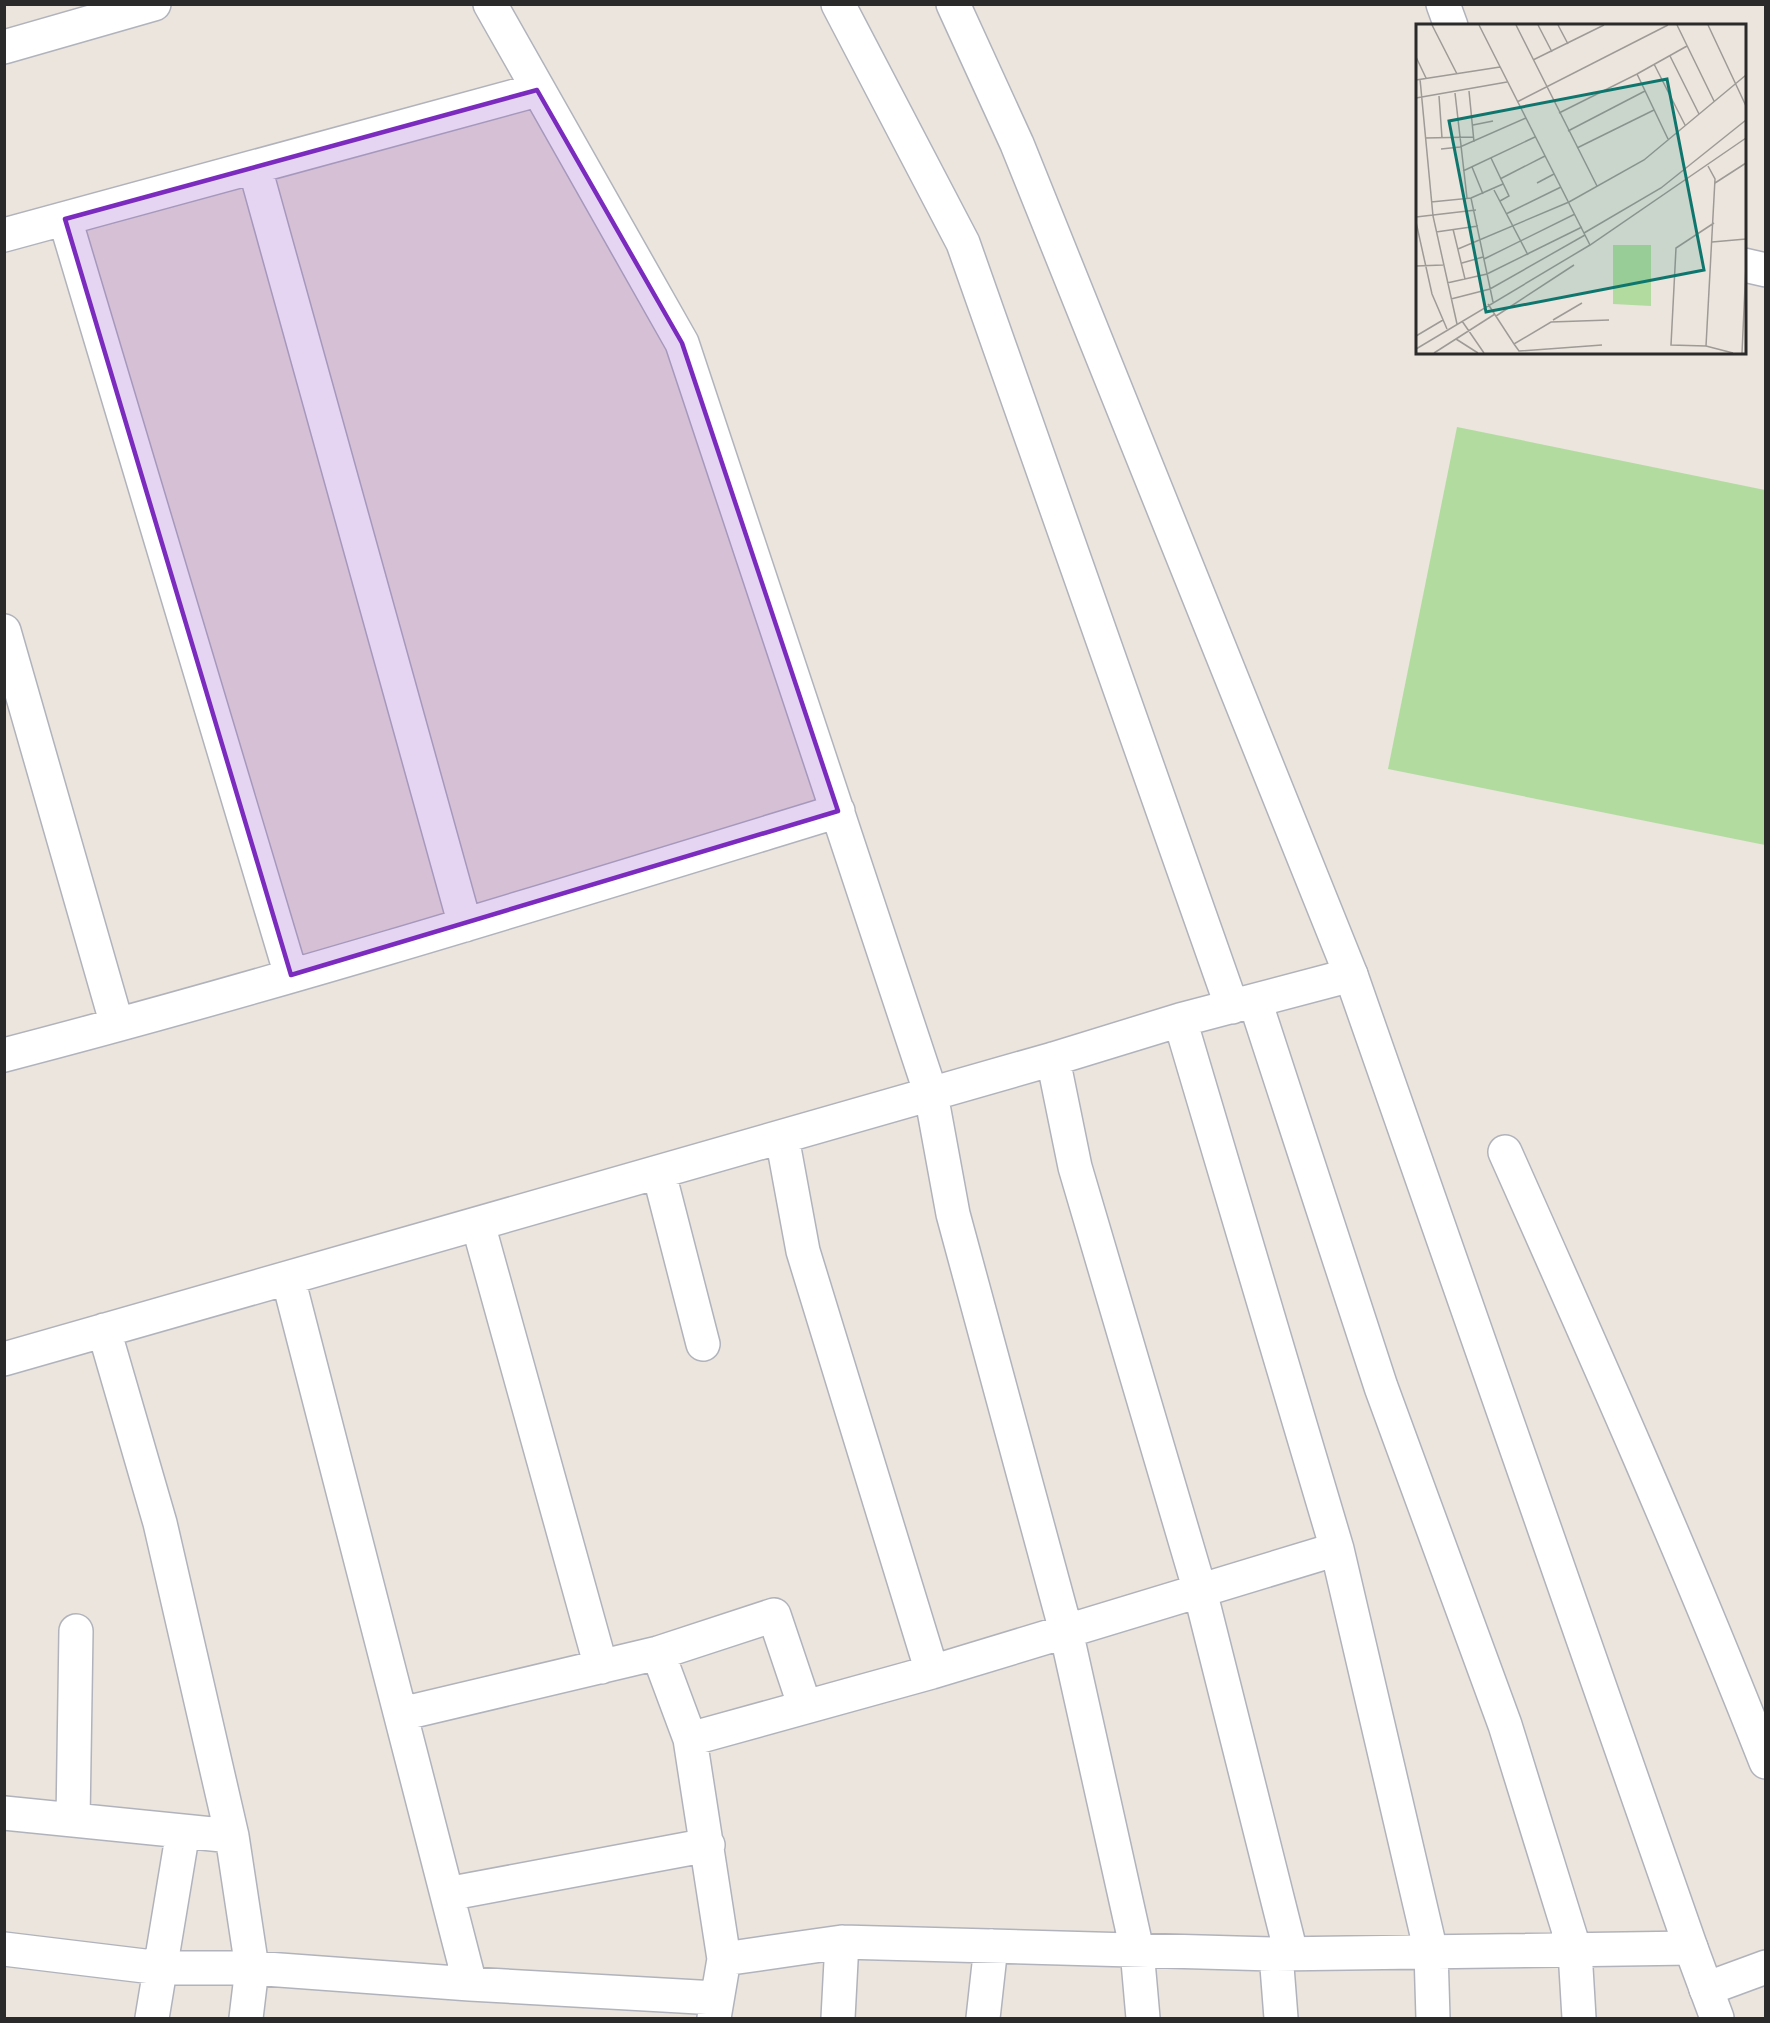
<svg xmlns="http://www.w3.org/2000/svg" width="1770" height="2023" font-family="'PT Sans Narrow',sans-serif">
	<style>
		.green { fill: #b2dc9f }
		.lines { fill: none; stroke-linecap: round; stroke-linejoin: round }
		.minor-casing { stroke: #b1b3bc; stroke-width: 36 }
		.secondary-casing { stroke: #b1b3bc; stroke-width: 36 }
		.minor { stroke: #fff; stroke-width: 33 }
		.secondary { stroke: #fff; stroke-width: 33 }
		.marked { fill: #7b2cbf; fill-opacity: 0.2; stroke: #7b2cbf; stroke-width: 4.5; stroke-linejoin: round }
		.inset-road { fill: none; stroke: #9e9a95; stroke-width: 1.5 }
		.view { fill: #0f766e; fill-opacity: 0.15; stroke: #0f766e; stroke-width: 3 }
		.inset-edge { fill: none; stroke: #2a2a2a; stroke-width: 3 }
	</style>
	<rect width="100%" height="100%" fill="#ebe5dd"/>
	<!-- green -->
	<path class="green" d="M 1457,427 L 1765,490 L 1765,845 L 1388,769 Z"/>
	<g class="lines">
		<defs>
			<path id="minor" d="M 490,4 L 682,343 L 931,1094 L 953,1214 L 1066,1631 L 1137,1950 L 1143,2018
				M 838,4 L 963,243 L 1232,1007
				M 1443,4 L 1451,26
				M 4,47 L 154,4
				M 255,168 L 465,925
				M 65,219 L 291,975
				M 4,235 L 537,90
				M 1744,265 L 1766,270
				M 4,631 L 117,1025
				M 1255,1001 L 1381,1387 L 1505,1725 L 1575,1951 L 1579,2018
				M 1180,1020 L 1337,1549 L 1431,1952 L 1433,2018
				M 4,1055 C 285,982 561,896 838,811
				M 1053,1059 L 1075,1167 L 1200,1591 L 1291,1953
				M 782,1137 L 803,1251 L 932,1672
				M 1505,1152 C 1595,1354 1685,1556 1766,1762
				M 659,1173 L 703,1344
				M 478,1224 L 601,1667
				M 288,1278 L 470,1984
				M 104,1330 L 160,1523 L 232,1836 L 252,1968 L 246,2018
				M 4,1359 L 1053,1059 L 1180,1020 L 1351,975
				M 658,1653 L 690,1739 L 724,1959
				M 401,1714 L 658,1653 L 774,1615 L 805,1707
				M 690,1739 L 932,1672 L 1337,1549
				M 4,1813 L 232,1836
				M 73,1820 L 76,1631
				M 447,1894 L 708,1845
				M 4,1949 L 161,1968 L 252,1968 L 470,1984 L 716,1998
				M 1276,1954 L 1281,2018
				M 1706,1989 L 1766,1967
				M 152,2018 L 183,1831
				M 714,2018 L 724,1959 L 842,1942 L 1276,1954 L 1691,1948
				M 838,2018 L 842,1942
				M 983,2018 L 991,1946"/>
			<path id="secondary" d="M 953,4 L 1017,144 L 1351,975 L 1691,1948 L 1717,2018"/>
		</defs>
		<!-- minor casing -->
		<use href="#minor" class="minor-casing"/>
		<!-- secondary casing -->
		<use href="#secondary" class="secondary-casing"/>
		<!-- minor -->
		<use href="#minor" class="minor"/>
		<!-- secondary -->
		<use href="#secondary" class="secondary"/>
	</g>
	<!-- marked area -->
	<path class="marked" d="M 537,90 L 682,343 L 838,811 L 291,975 L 65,219 Z"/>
	<!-- overview -->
	<g transform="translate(1416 24)">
		<rect width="330" height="330" fill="#ebe5dd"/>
		<path d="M 197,221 L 235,221 L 235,282 L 197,280 Z" fill="#b2dc9f"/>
		<path class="inset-road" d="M 16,1 L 41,50M 63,1 L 174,221M 100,1 L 181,162M 122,1 L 136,28M 142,1 L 152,20M 261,1 L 298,77M 292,1 L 330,82M 254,32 L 283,90M 0,33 L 10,54M 117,36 L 188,1M 238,40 L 269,101M 221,50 L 271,22M 4,55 L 17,192 L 41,300M 0,56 L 84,43M 53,67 L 58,118M 39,69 L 51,174M 23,72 L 26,114M 0,74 L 91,58M 101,78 L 252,1M 143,89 L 221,50 L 252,115M 57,101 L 77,97M 152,107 L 229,67M 9,114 L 58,113M 161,124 L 238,86M 25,125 L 44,123 L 110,94M 75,134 L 93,172 L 84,177M 56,143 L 67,170M 47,147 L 119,113M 84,155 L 129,132M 121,159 L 138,150M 299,159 L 330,139M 78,166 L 112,231M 55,174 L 87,160M 15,178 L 55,174 L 77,278M 90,190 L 145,163M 0,193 L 60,186M 0,198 L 16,270 L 31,305M 298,199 L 260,224 L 255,321 L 290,322 L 317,329M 37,205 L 49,255M 20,208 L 62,202M 168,209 L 245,164 L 330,96M 296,218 L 330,215M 42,225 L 153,178 L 228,136 L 330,51M 68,235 L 159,190M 46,239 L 67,233M 0,242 L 27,241M 31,259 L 71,250 L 166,203M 35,275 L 74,265 L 169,211M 72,280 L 98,320 L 135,298 L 193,296M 80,292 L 158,241M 137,296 L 166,279M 46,297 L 68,329M 0,312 L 27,296M 40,315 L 62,329M 98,320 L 103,327 L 186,321M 290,322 L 299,155 L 292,142M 0,325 L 174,221 L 330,114M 18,329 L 79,290M 326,329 L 330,241"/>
		<path class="view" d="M 251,55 L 288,246 L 70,288 L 33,97 Z"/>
		<rect width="330" height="330" class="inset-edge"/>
	</g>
	<!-- border -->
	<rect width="1770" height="2023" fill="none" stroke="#2a2a2a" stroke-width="12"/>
</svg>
